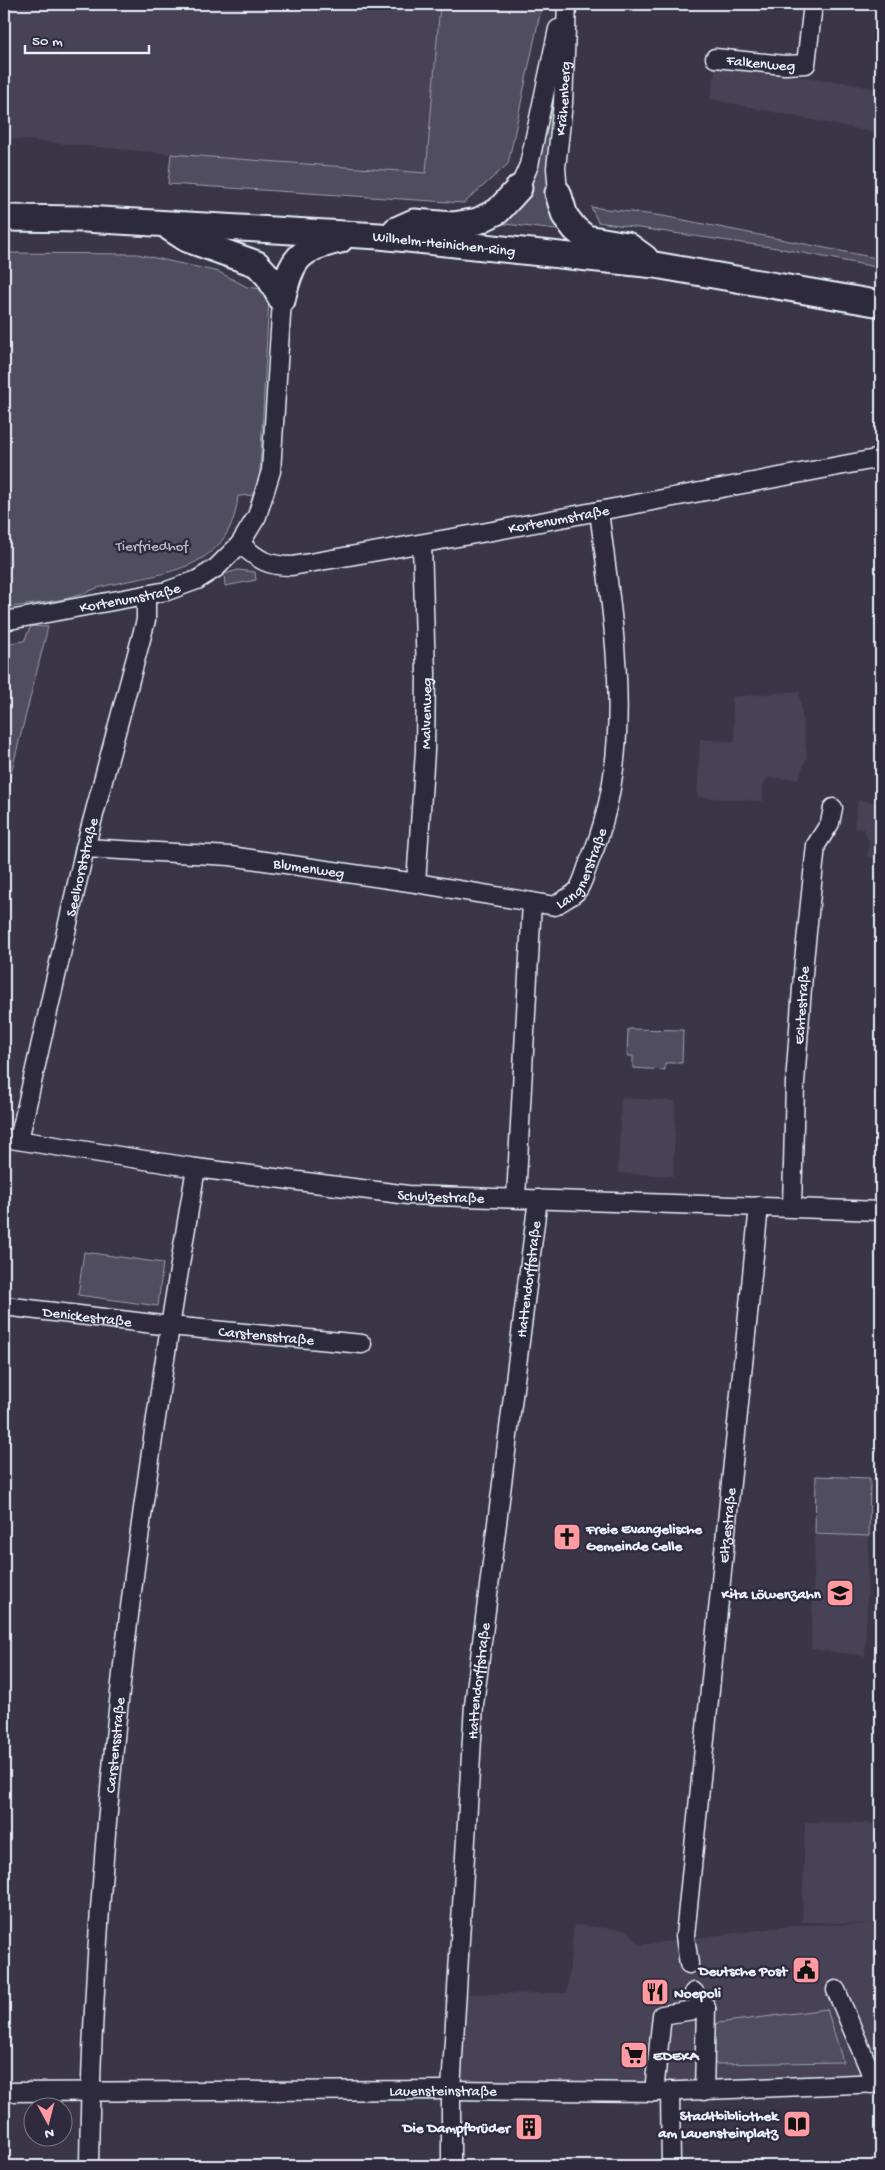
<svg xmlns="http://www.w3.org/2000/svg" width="885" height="2170" font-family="'Gochi Hand',sans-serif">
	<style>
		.built { fill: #464354 }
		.green { fill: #504e5f; stroke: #9ca0ac }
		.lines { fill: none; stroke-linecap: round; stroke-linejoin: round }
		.street-casing { stroke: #e8f1f8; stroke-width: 21 }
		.secondary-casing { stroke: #e8f1f8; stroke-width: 29 }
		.street { stroke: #2f2a3d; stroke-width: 18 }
		.secondary { stroke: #2f2a3d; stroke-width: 25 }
		.labels { text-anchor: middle; stroke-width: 5; stroke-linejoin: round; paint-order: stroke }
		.street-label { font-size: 15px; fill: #e8f1f8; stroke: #2f2a3d }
		.park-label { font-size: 15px; fill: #b3b8c2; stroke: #2f2a3d }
		.poi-label { font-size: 15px; font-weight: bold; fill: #e8f1f8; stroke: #2f2a3d; text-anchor: end }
	</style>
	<rect width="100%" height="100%" fill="#3a3648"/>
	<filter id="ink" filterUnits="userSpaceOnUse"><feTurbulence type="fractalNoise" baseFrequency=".02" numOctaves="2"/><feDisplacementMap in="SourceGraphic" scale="10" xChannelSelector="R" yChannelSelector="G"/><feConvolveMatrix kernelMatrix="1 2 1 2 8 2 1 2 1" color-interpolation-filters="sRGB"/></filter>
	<g filter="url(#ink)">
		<!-- built -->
		<path class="built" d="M 4,4 L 440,4 L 426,173 L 171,154 L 4,138 Z
			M 716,66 L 842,82 L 881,90 L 881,134 L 710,99 Z
			M 799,691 L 807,757 L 798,779 L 767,778 L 763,786 L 763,801 L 697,797 L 700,739 L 735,742 L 732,697 Z
			M 858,800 L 881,804 L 881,859 L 867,857 L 869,842 L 863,829 L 854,828 Z
			M 621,1098 L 676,1101 L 673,1176 L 618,1173 Z
			M 815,1534 L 869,1536 L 865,1656 L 811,1649 Z
			M 805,1822 L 881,1823 L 881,2078 L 657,2088 L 461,2082 L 466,1994 L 567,1993 L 574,1925 L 627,1930 L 640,1945 L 799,1925 L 878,1924 L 802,1922 Z"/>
		<!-- green -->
		<path class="green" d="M 440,4 L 542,4 L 508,164 L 464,203 L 168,184 L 171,154 L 426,173 Z
			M 552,106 L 556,107 L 565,231 L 497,223 L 536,168 Z
			M 591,207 L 663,216 L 881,259 L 881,268 L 777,248 L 598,222 Z
			M 4,253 L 137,254 L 219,272 L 247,287 L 263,289 L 269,297 L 259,488 L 254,495 L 238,496 C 230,574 160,572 101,587 C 95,588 89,592 83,594 C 58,602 30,604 4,608 Z
			M 238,570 L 255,572 L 256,580 L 225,586 L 224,574 Z
			M 31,626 L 48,627 L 4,801 L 4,644 L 24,641 Z
			M 628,1029 L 683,1030 L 682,1063 L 665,1063 L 665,1070 L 633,1068 L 633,1056 L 627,1056 Z
			M 84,1252 L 163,1263 L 158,1306 L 78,1295 Z
			M 816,1476 L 870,1478 L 869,1536 L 815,1534 Z
			M 827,2009 L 843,2062 L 715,2064 L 710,2024 Z"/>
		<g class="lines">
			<defs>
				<g id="street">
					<path id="s1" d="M 715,58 L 785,65 L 806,64 L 813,4"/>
					<path d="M 519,188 L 529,165 L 558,29"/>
					<path id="s2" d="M 558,193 L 556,168 L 563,103 L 567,4"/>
					<path id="s3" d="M 240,544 C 259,560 267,566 292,566 L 487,532 L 881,458"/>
					<path id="s4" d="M 4,621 L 167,591 L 197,580 L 216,568 L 240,544 L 257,516 L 271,471 L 282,300"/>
					<path id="s5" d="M 85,848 L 230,856 L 416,883 L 532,902"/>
					<path id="s6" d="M 416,883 L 425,751 L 426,673 L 422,544"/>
					<path id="s7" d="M 4,1138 L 196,1168 L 408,1195 L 881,1211"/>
					<path id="s8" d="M 19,1140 L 85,848 L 146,620 L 146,595"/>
					<path id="s9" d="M 516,1198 L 532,902 L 555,906 C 561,901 571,897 577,891 C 583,884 586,869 590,860 C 637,750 613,624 599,511"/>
					<path id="s10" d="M 792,1207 L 795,1083 L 804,961 L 816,845 L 830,823 L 833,808"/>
					<path id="s11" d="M 4,1306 L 170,1326 L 362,1344"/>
					<path id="s12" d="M 689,1964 L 685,1936 L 759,1206"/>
					<path d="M 836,1990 L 870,2071 L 871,2084"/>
					<path d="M 694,1992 L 706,2008"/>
					<path d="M 670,2091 L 671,2166"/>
					<path d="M 704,2091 L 706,2008"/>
					<path id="s13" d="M 4,2092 L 451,2090 L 654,2092 L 881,2083"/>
					<path d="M 654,2092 L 662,2015 L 706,2008"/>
					<path id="s14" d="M 89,2166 C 93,1831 140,1498 196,1168"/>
					<path id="s15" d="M 451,2166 L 451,2090 L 474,1705 L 538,1199"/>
				</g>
				<g id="secondary">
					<path d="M 558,193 L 565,216 L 575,229 L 586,238 L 627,245 L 645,258"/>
					<path id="s16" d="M 4,218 L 84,219 L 379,236 L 655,265 L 881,304"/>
					<path d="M 170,228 L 187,239 L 257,264 L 269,277 L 282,300"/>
					<path d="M 396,230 L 414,222 L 453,225 L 478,221 L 498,211 L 519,188"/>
					<path d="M 282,300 C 292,258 298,249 340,240"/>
				</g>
			</defs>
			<!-- street casing -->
			<use href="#street" class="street-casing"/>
			<!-- secondary casing -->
			<use href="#secondary" class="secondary-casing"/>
			<!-- street -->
			<use href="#street" class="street"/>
			<!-- secondary -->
			<use href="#secondary" class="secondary"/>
		</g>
	</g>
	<!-- icons -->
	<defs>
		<symbol id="church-square" viewBox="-11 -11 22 22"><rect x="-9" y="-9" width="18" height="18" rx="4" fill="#ff9aa2" stroke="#2f2a3d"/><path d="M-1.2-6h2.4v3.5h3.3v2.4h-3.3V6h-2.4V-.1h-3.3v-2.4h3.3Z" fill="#111"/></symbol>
		<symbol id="school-square" viewBox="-11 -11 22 22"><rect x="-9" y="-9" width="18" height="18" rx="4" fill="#ff9aa2" stroke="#2f2a3d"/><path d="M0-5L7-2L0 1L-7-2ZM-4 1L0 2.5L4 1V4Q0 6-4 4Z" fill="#111"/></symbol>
		<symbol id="civic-square" viewBox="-11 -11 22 22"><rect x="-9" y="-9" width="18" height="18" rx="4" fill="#ff9aa2" stroke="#2f2a3d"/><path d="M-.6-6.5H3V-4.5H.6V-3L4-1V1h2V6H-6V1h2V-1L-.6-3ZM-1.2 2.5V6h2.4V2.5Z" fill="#111"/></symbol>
		<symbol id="restaurant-square" viewBox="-11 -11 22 22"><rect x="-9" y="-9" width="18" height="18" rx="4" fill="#ff9aa2" stroke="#2f2a3d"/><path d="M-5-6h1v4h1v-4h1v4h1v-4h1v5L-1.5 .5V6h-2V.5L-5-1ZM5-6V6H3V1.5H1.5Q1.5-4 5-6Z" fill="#111"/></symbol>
		<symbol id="supermarket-square" viewBox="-11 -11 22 22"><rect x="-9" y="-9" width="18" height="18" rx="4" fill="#ff9aa2" stroke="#2f2a3d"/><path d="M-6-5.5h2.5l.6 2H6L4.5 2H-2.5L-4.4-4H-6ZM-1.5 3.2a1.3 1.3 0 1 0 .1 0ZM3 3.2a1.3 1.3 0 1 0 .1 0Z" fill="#111"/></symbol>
		<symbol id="library-square" viewBox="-11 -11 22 22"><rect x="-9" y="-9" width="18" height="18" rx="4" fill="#ff9aa2" stroke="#2f2a3d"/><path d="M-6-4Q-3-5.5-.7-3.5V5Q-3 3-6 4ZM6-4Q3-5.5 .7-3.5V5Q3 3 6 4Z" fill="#111"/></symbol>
		<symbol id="building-square" viewBox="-11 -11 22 22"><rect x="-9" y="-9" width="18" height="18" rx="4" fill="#ff9aa2" stroke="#2f2a3d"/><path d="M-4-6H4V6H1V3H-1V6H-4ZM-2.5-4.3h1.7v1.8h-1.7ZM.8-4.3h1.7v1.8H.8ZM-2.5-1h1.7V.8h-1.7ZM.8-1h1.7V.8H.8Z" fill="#111"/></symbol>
	</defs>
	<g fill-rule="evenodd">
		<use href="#church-square" x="551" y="1521" width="32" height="32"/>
		<use href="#school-square" x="824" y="1577" width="32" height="32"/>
		<use href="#civic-square" x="790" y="1954" width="32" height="32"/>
		<use href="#restaurant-square" x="639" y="1976" width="32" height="32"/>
		<use href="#supermarket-square" x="618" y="2039" width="32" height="32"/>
		<use href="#library-square" x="781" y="2108" width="32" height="32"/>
		<use href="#building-square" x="513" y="2111" width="32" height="32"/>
	</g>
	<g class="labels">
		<!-- street labels -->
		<g class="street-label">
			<text dy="5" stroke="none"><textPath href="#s1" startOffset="46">Falkenweg</textPath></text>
			<text dy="5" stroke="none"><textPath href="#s2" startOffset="95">Krähenberg</textPath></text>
			<text dy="5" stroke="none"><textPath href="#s16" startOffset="441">Wilhelm-Heinichen-Ring</textPath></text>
			<text dy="5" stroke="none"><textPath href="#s3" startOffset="329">Kortenumstraße</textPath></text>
			<text dy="5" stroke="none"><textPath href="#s4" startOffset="128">Kortenumstraße</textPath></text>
			<text dy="5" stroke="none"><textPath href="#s6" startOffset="170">Malvenweg</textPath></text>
			<text dy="5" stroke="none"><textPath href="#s9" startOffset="368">Langnerstraße</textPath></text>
			<text dy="5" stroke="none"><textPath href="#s8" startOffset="280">Seelhorststraße</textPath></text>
			<text dy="5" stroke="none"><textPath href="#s5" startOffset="225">Blumenweg</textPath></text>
			<text dy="5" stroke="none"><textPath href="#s10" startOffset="202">Echtestraße</textPath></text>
			<text dy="5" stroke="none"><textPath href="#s7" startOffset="441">Schulzestraße</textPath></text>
			<text dy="5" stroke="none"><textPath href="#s15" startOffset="891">Hattendorffstraße</textPath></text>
			<text dy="5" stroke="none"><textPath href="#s11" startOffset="84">Denickestraße</textPath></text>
			<text dy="5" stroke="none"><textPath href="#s11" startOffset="264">Carstensstraße</textPath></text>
			<text dy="5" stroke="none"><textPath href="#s12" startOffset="441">Eltzestraße</textPath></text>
			<text dy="5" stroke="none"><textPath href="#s15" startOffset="486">Hattendorffstraße</textPath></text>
			<text dy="5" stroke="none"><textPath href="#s14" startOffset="422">Carstensstraße</textPath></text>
			<text dy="5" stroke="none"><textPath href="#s13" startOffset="439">Lauensteinstraße</textPath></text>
		</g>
		<!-- park labels -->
		<g class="park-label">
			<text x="152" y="550">Tierfriedhof</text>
		</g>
		<!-- poi labels -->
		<g class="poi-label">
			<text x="586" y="1533" text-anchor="start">Freie Evangelische<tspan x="586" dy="17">Gemeinde Celle</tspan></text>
			<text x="821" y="1598">Kita Löwenzahn</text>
			<text x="787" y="1975">Deutsche Post</text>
			<text x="674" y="1997" text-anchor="start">Noepoli</text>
			<text x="653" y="2060" text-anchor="start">EDEKA</text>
			<text x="778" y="2120">Stadtbibliothek<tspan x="778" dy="17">am Lauensteinplatz</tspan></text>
			<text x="510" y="2132">Die Dampfbrüder</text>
		</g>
	</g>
	<!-- margin -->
	<rect width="885" height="2170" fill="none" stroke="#2f2a3d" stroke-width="20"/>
	<rect x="10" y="10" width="865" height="2150" fill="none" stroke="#e8f1f8" stroke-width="2" filter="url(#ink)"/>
	<!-- north arrow -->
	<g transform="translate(48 2122) rotate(173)"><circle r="24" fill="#2f2a3d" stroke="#797a88"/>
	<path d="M0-4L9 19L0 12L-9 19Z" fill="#ff9aa2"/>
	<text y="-8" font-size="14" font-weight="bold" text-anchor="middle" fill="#e8f1f8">N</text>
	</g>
	<!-- scale -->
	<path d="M25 45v8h124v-8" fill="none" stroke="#e8f1f8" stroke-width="2.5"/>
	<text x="32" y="45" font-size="15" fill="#e8f1f8" stroke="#2f2a3d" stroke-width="4" paint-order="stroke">50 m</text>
</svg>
